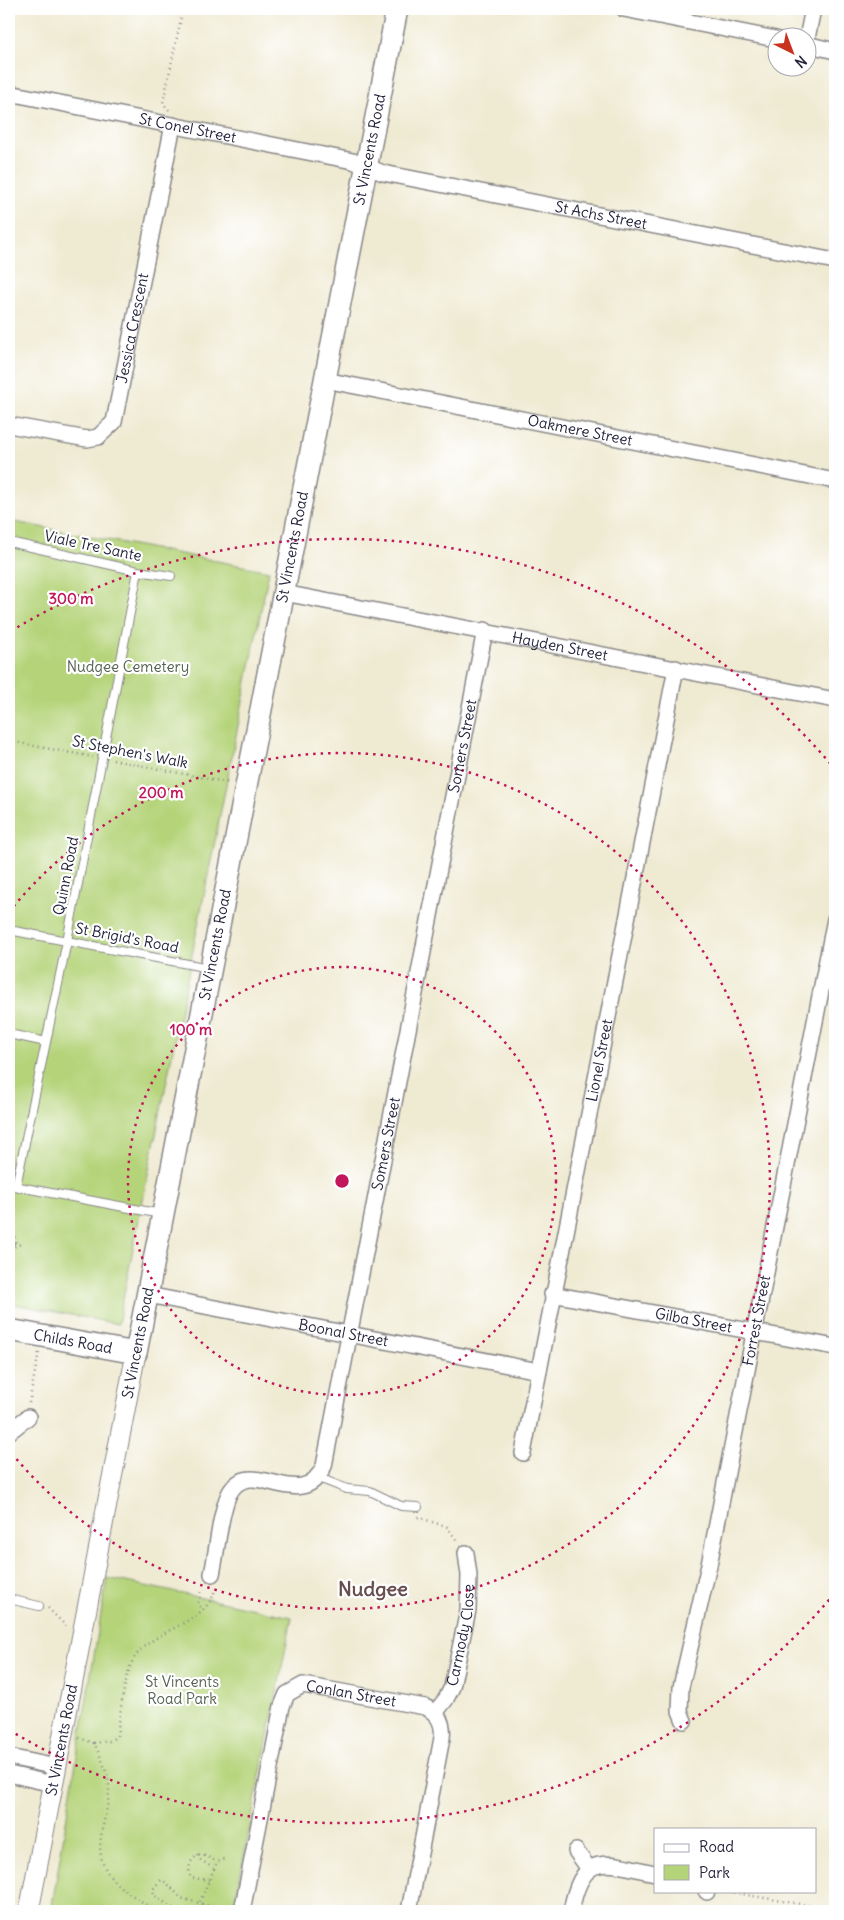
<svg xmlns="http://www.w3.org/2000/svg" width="844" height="1920" font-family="Delius,sans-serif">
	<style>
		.green { fill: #b5d47a; stroke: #6c7b5a }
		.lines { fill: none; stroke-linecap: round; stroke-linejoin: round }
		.service-casing { stroke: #888686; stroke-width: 10 }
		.minor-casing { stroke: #888686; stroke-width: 18 }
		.tertiary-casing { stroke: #888686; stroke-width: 21 }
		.secondary-casing { stroke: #888686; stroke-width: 24 }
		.path { stroke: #888686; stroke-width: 2.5; stroke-dasharray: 1 4; stroke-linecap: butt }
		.service { stroke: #fff; stroke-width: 8 }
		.minor { stroke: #fff; stroke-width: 15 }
		.tertiary { stroke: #fff; stroke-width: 19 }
		.secondary { stroke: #fff; stroke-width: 21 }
		.ring { fill: none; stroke: #c2185b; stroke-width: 2.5; stroke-dasharray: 2.5 5 }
		.labels { text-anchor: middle; stroke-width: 4.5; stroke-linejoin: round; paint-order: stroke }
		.street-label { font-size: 15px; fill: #22223b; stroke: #fff }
		.park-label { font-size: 15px; fill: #556051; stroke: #fff }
		.district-label { font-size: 20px; font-weight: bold; fill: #694e50; stroke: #fff }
		.centre { fill: #c2185b; stroke: #fff; stroke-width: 2.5 }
		.ring-label { font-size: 15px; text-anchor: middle; font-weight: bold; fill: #c2185b; stroke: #fff; stroke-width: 4.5; stroke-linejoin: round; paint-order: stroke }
	</style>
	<rect width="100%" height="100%" fill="#fff"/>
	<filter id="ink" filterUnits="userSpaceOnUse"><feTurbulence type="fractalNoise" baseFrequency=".02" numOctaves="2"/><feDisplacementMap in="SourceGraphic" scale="10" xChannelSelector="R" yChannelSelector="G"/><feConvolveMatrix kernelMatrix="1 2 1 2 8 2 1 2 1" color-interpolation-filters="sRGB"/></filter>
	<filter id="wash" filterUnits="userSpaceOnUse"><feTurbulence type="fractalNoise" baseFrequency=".0096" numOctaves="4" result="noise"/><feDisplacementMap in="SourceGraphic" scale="20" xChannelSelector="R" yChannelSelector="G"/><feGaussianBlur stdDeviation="1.12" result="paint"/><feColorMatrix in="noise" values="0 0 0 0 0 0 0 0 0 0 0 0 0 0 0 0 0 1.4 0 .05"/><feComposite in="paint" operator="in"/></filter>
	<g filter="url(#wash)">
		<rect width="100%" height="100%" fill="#efead2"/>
		<!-- green -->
		<path class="green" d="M 9,521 L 269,571 L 118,1324 L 9,1303 Z
			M 107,1578 L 292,1617 L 233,1911 L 51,1911 Z"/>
	</g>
	<g filter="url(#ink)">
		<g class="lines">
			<defs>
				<path id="service" d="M 9,542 L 138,571 L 171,576
					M 9,930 L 209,968
					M 9,1034 L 46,1042
					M 9,1185 L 161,1214
					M 16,1186 L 67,941 L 138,571
					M 319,1478 L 347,1489 L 370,1491 L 401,1506 L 418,1507
					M 9,1599 L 39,1606"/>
				<g id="minor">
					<path d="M 624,9 L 776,39"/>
					<path d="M 806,43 L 813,9"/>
					<path d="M 806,44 L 835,51"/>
					<path id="s1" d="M 9,93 L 353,161 L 383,173 L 835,261"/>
					<path id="s2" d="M 325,380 L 835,481"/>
					<path id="s3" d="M 9,425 L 87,439 L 98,437 L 114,422 L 173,125"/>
					<path id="s4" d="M 284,593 L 835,700"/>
					<path id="s5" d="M 552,1294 L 835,1347"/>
					<path id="s6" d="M 148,1295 L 539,1371"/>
					<path d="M 9,1432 L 28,1417"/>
					<path id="s7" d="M 523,1453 L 676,668"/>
					<path id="s8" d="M 212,1574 C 217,1552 220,1513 229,1494 C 250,1452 301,1517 324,1466 L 485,630"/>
					<path id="s9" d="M 435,1713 L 446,1699 L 452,1687 L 468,1610 L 469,1575 L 466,1553"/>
					<path id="s10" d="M 684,1721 L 680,1711 L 681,1687 L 709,1565 L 835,919"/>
					<path d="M 9,1757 L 56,1767"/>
					<path d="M 9,1774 L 53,1784"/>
					<path d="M 576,1851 L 589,1869"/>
					<path d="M 706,1891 L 707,1892"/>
					<path id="s11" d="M 242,1911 L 282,1706 L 287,1694 L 303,1685 L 425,1707 C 438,1713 444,1723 442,1738 L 409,1911"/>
					<path d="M 571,1911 C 583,1849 605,1863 655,1873"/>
				</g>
				<g id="tertiary">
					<path id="s12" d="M 29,1911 L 136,1353"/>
				</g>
				<g id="secondary">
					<path id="s13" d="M 9,1330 L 136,1353 L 397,9"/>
				</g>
			</defs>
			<!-- service casing -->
			<use href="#service" class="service-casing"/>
			<!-- minor casing -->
			<use href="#minor" class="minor-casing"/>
			<!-- tertiary casing -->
			<use href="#tertiary" class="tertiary-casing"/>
			<!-- secondary casing -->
			<use href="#secondary" class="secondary-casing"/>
			<!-- path -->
			<path class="path" d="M 169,110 L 163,103 L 183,9
				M 9,741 L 93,757
				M 113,760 L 230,783
				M 9,1229 L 14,1233 L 16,1245 L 9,1252
				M 9,1243 L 23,1245
				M 29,1403 L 39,1352
				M 418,1517 L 447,1527 L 458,1542
				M 201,1592 L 198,1604 L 202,1610
				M 48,1608 L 66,1626
				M 79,1738 L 94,1743
				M 198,1855 L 201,1860 L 213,1868
				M 209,1880 L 191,1878 C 186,1868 192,1852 205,1856 C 209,1857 213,1860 217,1862
				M 724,1891 L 835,1910
				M 154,1911 C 143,1901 128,1894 117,1884 C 84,1852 110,1822 109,1786 C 108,1771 100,1756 94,1743 L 110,1741 L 117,1736 C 120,1716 124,1673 135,1657 C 154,1628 210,1623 215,1588
				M 177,1911 L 154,1895 L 153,1889 L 161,1880 L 167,1883 L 181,1898 L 213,1907 L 216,1911
				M 196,1911 L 217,1862 L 228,1858"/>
			<!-- service -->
			<use href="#service" class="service"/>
			<!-- minor -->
			<use href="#minor" class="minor"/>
			<!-- tertiary -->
			<use href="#tertiary" class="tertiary"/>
			<!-- secondary -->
			<use href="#secondary" class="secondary"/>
		</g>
	</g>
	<!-- distance rings -->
	<g class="ring">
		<circle cx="342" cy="1181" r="214"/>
		<path d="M9 912A428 428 0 1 1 9 1450"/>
		<path d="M834 1594A642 642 0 0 1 11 1731M11 631A642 642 0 0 1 834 768"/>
	</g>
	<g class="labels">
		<!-- street labels -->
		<g class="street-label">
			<text dy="5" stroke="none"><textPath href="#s1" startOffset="182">St Conel Street</textPath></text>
			<text dy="5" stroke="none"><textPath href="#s13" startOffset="1355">St Vincents Road</textPath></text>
			<text dy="5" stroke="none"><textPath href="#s1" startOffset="605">St Achs Street</textPath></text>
			<text dy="5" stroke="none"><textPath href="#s3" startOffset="208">Jessica Crescent</textPath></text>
			<text dy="5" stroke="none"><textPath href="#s2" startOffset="260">Oakmere Street</textPath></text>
			<text transform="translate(93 546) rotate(12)" y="5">Viale Tre Sante</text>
			<text dy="5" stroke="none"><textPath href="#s13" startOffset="950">St Vincents Road</textPath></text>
			<text dy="5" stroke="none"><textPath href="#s4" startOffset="281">Hayden Street</textPath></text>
			<text dy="5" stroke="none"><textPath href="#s8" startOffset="926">Somers Street</textPath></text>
			<text transform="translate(130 752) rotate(11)" y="5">St Stephen's Walk</text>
			<text transform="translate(66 876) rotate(-79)" y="5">Quinn Road</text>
			<text transform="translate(127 938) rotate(11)" y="5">St Brigid's Road</text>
			<text dy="5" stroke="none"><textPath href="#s13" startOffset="545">St Vincents Road</textPath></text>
			<text dy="5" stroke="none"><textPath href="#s7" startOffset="400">Lionel Street</textPath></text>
			<text dy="5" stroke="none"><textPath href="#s8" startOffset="521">Somers Street</textPath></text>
			<text dy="5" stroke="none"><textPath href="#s5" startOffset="144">Gilba Street</textPath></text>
			<text dy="5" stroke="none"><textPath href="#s10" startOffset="409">Forrest Street</textPath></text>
			<text dy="5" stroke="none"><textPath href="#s6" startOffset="199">Boonal Street</textPath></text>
			<text dy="5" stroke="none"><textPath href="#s13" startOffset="65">Childs Road</textPath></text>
			<text transform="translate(138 1343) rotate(-79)" y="5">St Vincents Road</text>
			<text dy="5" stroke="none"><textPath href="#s9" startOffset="84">Carmody Close</textPath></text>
			<text dy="5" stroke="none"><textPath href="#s11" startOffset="289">Conlan Street</textPath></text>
			<text dy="5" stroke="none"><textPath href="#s12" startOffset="174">St Vincents Road</textPath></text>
		</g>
		<!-- park labels -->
		<g class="park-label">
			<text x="128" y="672">Nudgee Cemetery</text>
			<text x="182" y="1687">St Vincents<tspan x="182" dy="17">Road Park</tspan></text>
		</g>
		<!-- district labels -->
		<g class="district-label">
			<text x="373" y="1596">Nudgee</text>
		</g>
	</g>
	<circle cx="342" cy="1181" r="8" class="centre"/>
	<g class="ring-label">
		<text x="71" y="604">300 m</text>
		<text x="161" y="798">200 m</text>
		<text x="191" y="1035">100 m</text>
	</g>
	<!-- margin -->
	<rect width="844" height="1920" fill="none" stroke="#fff" stroke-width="30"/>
	<!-- legend -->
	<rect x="654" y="1828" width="162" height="65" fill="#ffffff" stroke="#a7a7b1"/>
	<rect x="664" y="1844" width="25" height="8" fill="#ffffff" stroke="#a7a7b1"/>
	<text x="699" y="1852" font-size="15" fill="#22223b">Road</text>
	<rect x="664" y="1865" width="25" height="15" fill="#b5d47a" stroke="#a7a7b1"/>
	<text x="699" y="1878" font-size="15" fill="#22223b">Park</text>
	<!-- north arrow -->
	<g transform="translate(792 52) rotate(138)"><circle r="24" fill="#ffffff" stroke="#a7a7b1"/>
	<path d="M0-4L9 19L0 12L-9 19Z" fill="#c8321e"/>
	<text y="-8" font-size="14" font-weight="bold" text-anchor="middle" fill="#22223b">N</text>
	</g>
</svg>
